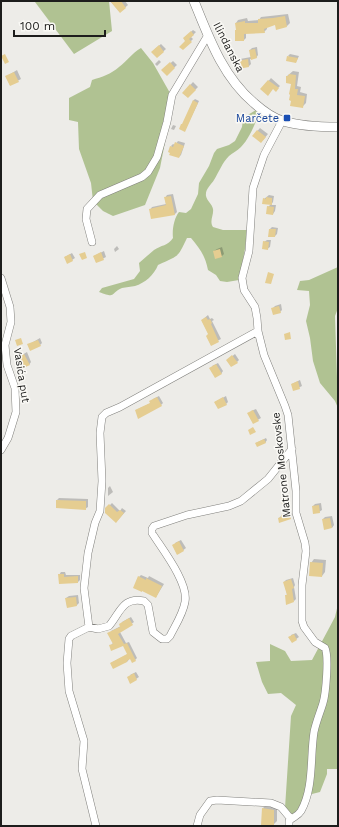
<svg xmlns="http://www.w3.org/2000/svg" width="339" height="827" font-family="'Work Sans',sans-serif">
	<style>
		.green { fill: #b0c292 }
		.shadow { fill: #0003 }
		.building { fill: #e5cd91 }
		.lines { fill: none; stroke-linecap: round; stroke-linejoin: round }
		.minor-casing { stroke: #81807d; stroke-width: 8 }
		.tertiary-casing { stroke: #81807d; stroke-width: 10 }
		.minor { stroke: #fff; stroke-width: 7 }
		.tertiary { stroke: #fff; stroke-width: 9 }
		.transit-dot { fill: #1a4fb4; stroke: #faf9f5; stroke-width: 1.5 }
		.labels { text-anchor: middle; stroke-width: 3; stroke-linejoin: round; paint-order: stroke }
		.street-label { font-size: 11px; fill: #1d1d1c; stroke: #faf9f5 }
		.transit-label { font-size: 11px; fill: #164399; stroke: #faf9f5; text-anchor: end }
	</style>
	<rect width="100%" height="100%" fill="#edece8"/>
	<!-- green -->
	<path class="green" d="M 37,1 L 109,1 L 112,31 L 74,54 L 35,2 Z
		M 141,48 L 153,63 L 170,93 L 167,132 L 160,168 L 145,205 L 113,216 L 103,211 L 93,201 L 91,183 L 79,149 L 78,122 L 69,120 L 69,98 L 90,87 L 92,80 C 102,77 111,74 119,67 C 127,61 132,53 141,48 Z
		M 256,110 L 260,112 C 255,123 250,138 241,147 C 237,151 232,153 229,156 C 222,163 219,172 214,180 C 211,185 205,189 206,196 C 207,201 212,204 213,209 C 214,215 209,221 213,227 L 223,230 L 247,230 L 245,249 L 239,280 L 227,282 L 220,281 L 216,275 L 208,270 C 205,255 200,249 191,238 L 187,238 C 177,259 179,255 158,265 C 154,275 145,283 135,286 C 131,287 126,287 122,288 C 110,293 117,299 99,292 L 102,288 L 134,279 L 140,271 L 139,263 C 144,259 149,254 154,250 C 161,245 168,246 173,238 C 172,230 174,218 179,212 L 186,213 L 191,209 L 198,194 L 199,183 L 209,166 L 214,153 L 217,149 L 229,145 L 235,141 L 242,127 L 243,119 L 246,116 Z
		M 338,267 L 338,308 L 335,316 L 338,408 L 335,401 L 320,383 L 313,361 L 310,338 L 306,321 L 310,305 L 309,291 L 297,290 L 300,281 L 309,280 Z
		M 338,604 L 338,769 L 327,769 L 327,774 L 320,792 L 304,796 L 298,812 L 294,816 L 285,808 L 291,716 L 296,705 L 281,693 L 268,694 L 262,682 L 256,662 L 270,661 L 270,644 L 285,651 L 291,661 L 312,660 L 335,617 Z"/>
	<!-- shadow -->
	<path class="shadow" d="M 110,1 L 125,1 L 128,5 L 120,12 Z
		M 288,14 L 290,23 L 287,26 L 276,23 L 267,27 L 267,29 L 264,32 L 246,33 L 246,38 L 244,40 L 237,29 L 236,23 L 238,20 L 247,18 L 248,21 L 259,20 L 261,17 Z
		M 193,30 L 196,32 L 191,37 L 193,39 L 183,49 L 187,41 L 184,38 Z
		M 161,44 L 166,49 L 157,57 L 155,49 Z
		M 257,47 L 258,55 L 256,58 L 250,59 L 251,64 L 249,66 L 239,68 L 238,61 L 240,59 L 251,57 L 250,50 L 252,48 Z
		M 290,54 L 299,56 L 296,62 L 288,56 Z
		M 159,60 L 161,62 L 157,66 L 155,64 Z
		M 173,61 L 177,65 L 167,74 L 165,68 Z
		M 17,70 L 21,79 L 10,85 L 7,76 Z
		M 293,71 L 299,72 L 297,86 L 301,87 L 300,92 L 307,94 L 306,103 L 303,106 L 291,105 L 292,83 L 287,76 Z
		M 271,78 L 280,86 L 276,90 L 273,88 L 262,89 Z
		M 193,82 L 198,87 L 188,97 L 183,93 Z
		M 195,99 L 199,101 L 185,130 L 193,101 Z
		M 173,125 L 176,126 L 174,130 L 171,129 Z
		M 260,128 L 268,134 L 263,140 L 253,136 Z
		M 178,141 L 185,143 L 181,155 L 179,157 L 171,146 L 173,144 L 175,145 Z
		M 173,194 L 177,212 L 175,214 L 152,218 L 150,210 L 152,207 L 166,204 L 165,198 L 167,195 Z
		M 269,195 L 274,196 L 273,202 L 271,205 L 276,205 L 275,211 L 273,214 L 268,207 L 271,204 L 264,199 Z
		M 272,227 L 278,228 L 277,234 L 275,236 L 270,229 Z
		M 267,240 L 271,240 L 270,247 L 267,249 L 264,242 Z
		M 117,246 L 119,249 L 115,252 L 114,249 Z
		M 222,247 L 224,254 L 222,256 L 216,258 L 214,251 L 217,249 Z
		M 104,251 L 106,257 L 96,262 L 94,256 Z
		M 72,253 L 75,258 L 72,260 L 65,257 Z
		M 281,304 L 282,310 L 280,312 L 273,308 L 275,306 Z
		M 208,315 L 210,319 L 212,318 L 214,320 L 212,321 L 221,339 L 211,344 L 209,334 L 202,320 Z
		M 40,338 L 42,343 L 40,345 L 28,345 Z
		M 27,352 L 31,362 L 29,365 L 17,358 Z
		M 235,354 L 239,360 L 237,362 L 230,358 Z
		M 218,363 L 223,371 L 221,374 L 212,366 Z
		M 300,380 L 302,386 L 294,390 L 292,384 Z
		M 159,396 L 163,403 L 161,405 L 136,410 L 151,403 L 153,399 Z
		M 226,396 L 228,402 L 226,404 L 215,402 Z
		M 256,409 L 261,418 L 254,422 L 251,411 Z
		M 266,438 L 267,440 L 265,443 L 256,443 Z
		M 110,486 L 113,492 L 108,496 L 108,488 Z
		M 59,498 L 88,499 L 88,507 L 85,509 L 57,500 Z
		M 112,503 L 120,511 L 122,508 L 126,511 L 118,520 L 106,509 Z
		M 321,503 L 322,510 L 319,512 L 313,506 L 315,504 Z
		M 291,511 L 292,516 L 290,519 L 279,518 L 284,513 Z
		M 332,516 L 334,525 L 332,528 L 323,519 L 325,517 Z
		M 181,540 L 186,548 L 178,554 L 175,543 Z
		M 314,559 L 326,560 L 325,572 L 322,576 L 311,563 Z
		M 61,572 L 65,572 L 66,575 L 80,575 L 80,580 L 78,582 L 60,583 L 59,575 Z
		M 141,575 L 148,578 L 149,576 L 164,584 L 156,597 L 139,577 Z
		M 293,578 L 295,585 L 294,587 L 296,599 L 294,601 L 286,596 L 287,594 L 284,582 L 286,580 Z
		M 78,595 L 79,603 L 77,605 L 67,607 L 66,598 L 69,596 Z
		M 131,617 L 134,622 L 120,632 L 126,643 L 129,642 L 137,658 L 135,660 L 130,658 L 127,662 L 111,663 L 128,654 L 123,644 L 110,646 L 113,643 L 111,631 L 121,626 L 122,622 Z
		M 296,633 L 299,637 L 292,642 L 291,635 Z
		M 136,672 L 139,677 L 136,679 L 130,675 Z
		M 266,805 L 277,806 L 277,821 L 273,825 L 263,808 Z"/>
	<!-- building -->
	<path class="building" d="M 110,1 L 121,1 L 126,8 L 120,13 Z
		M 285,16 L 287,27 L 276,30 L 275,25 L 264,29 L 265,33 L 244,34 L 244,41 L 235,41 L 235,30 L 236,30 L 235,23 L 245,21 L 245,23 L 258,23 L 258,19 L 273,18 Z
		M 191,31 L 194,35 L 189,39 L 192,42 L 183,50 L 179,47 L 185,41 L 183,38 Z
		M 159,45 L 164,52 L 157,58 L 151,52 Z
		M 255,49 L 257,58 L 251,60 L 249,50 Z
		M 5,54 L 9,62 L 5,64 L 1,56 Z
		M 287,56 L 298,58 L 296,63 L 286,61 Z
		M 248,59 L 249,67 L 238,69 L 237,61 Z
		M 170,62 L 175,68 L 167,76 L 161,70 Z
		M 14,72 L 19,82 L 10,86 L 5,76 Z
		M 289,74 L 296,75 L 295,89 L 298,89 L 297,95 L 305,96 L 303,108 L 290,106 L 291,101 L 289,100 L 290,95 L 289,94 L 291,84 L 286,83 L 286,76 L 288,76 Z
		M 268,80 L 279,88 L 276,92 L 273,89 L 268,96 L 260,89 Z
		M 190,84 L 196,90 L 188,98 L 182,93 Z
		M 193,100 L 198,103 L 185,132 L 179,129 L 181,124 L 182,124 Z
		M 257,130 L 266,137 L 261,143 L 252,136 Z
		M 175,142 L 184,146 L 179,158 L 169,155 L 170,153 L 168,152 L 170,146 L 173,147 Z
		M 171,196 L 175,215 L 151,219 L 149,209 L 166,205 L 164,197 Z
		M 266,197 L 272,198 L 272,205 L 262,204 L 263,198 L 266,199 Z
		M 267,206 L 274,207 L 273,215 L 266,214 Z
		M 269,229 L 276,229 L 275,237 L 268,237 Z
		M 263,241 L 269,242 L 268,250 L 262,249 Z
		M 220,249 L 222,257 L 215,259 L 213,251 Z
		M 85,252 L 87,258 L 82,260 L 79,254 Z
		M 101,252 L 104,260 L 96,263 L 93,256 Z
		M 70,254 L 73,261 L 67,264 L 64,257 Z
		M 268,272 L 274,274 L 271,284 L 265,283 Z
		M 279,306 L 281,313 L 273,315 L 271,308 Z
		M 206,317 L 208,320 L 210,319 L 212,323 L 211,324 L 219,342 L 211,346 L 206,336 L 208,334 L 201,320 Z
		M 290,332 L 291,339 L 285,340 L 284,334 Z
		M 21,338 L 23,344 L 17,346 L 15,340 Z
		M 38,340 L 41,346 L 30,351 L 27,344 Z
		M 24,354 L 30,365 L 21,369 L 15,358 Z
		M 232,355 L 238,363 L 231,367 L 226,360 Z
		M 216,364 L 222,374 L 215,378 L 209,368 Z
		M 298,381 L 300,389 L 293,391 L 291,384 Z
		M 157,397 L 162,406 L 138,419 L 135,410 L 150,403 L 149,401 Z
		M 223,397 L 227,405 L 218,409 L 214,402 Z
		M 253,410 L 259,421 L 253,424 L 247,413 Z
		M 253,427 L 256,432 L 250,435 L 248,430 Z
		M 264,439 L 266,443 L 257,447 L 255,443 Z
		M 287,497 L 288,503 L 282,504 L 281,499 Z
		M 56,500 L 86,501 L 86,510 L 56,508 Z
		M 109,504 L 117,512 L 120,510 L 124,513 L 116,523 L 105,513 L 105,508 Z
		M 319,505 L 320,513 L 313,514 L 312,506 Z
		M 289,513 L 291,519 L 279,523 L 278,518 L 281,517 L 281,515 Z
		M 330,518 L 332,528 L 324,530 L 322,519 Z
		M 179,541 L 184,551 L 177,555 L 172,545 Z
		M 310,562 L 323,563 L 322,577 L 309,576 Z
		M 58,574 L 64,574 L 64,577 L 78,576 L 78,583 L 59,584 Z
		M 138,576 L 146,580 L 146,578 L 162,586 L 156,598 L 142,591 L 142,592 L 133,588 Z
		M 291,579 L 294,588 L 292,589 L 294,602 L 286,605 L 285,595 L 287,595 L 283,582 Z
		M 76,597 L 77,606 L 67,608 L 65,598 Z
		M 129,618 L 133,625 L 118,634 L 124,644 L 127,643 L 136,661 L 132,663 L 130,659 L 127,661 L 127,662 L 113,669 L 110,663 L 127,654 L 123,646 L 111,651 L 109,645 L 113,644 L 107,633 L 120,627 L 119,624 Z
		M 294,634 L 297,640 L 292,643 L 288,637 Z
		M 134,673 L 137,680 L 130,684 L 127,677 Z
		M 262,808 L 274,810 L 274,826 L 261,825 Z"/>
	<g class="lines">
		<defs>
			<path id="minor" d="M 282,121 L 264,155 L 253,188 L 249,251 L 242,278 L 244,290 L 255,307 L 257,318 L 258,331 L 264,355 L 285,406 L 288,415 L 296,491 L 296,513 L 305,543 L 306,551 L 302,585 L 302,621 L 304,627 L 315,642 L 325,648 C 329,656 326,693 323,703 C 320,713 316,722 314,732 C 310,757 314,788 301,811 C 298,816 293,817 289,821 L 289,826
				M 92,242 L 86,219 L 87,209 L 100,195 L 142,177 L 148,172 L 157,157 L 167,122 L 172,95 L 208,35
				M 1,278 L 10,307 L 11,322 L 5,345 L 7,365 L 15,388 L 16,412 L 8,438 L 1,450
				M 89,627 L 84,588 L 88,553 L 95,523 L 100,511 L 102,481 L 100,433 L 102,417 L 106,413 L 120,407 L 258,331
				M 96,826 L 82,769 L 84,741 L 69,691 L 67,663 L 69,639 L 71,636 L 89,627 L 98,629 L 109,626 C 120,613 123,596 144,601 L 148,605 L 153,632 L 162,639 L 167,639 L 170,636 C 175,626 183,614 185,602 C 189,583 162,549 152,533 L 152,529 L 154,526 L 187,515 L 229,506 L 241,501 L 268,479 L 292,449
				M 197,826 L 200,815 L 210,801 L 217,800 L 271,803 L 281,807 L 291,819"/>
			<path id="tertiary" d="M 194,1 C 209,38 223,77 254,103 C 263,111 272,118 283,121 C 300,126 320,127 338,127"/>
		</defs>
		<!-- minor casing -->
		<use href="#minor" class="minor-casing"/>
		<!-- tertiary casing -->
		<use href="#tertiary" class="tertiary-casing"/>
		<!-- minor -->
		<use href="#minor" class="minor"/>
		<!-- tertiary -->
		<use href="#tertiary" class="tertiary"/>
	</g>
	<!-- markers -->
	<rect class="transit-dot" x="283" y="114" width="8" height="8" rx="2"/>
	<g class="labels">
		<!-- street labels -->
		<g class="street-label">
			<text transform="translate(229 47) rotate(63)" y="4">Ilindanska</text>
			<text transform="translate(22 375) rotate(81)" y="4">Vasića put</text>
			<text transform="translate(281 465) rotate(-96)" y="4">Matrone Moskovske</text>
		</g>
		<!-- transit labels -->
		<g class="transit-label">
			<text x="279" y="122">Marčete</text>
		</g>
	</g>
	<!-- border -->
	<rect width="339" height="827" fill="none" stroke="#1d1d1c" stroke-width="4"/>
	<!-- scale -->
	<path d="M14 30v6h91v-6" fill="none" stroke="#1d1d1c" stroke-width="2"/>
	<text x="20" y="30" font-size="12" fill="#1d1d1c" stroke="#faf9f5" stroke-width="3" paint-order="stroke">100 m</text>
</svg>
